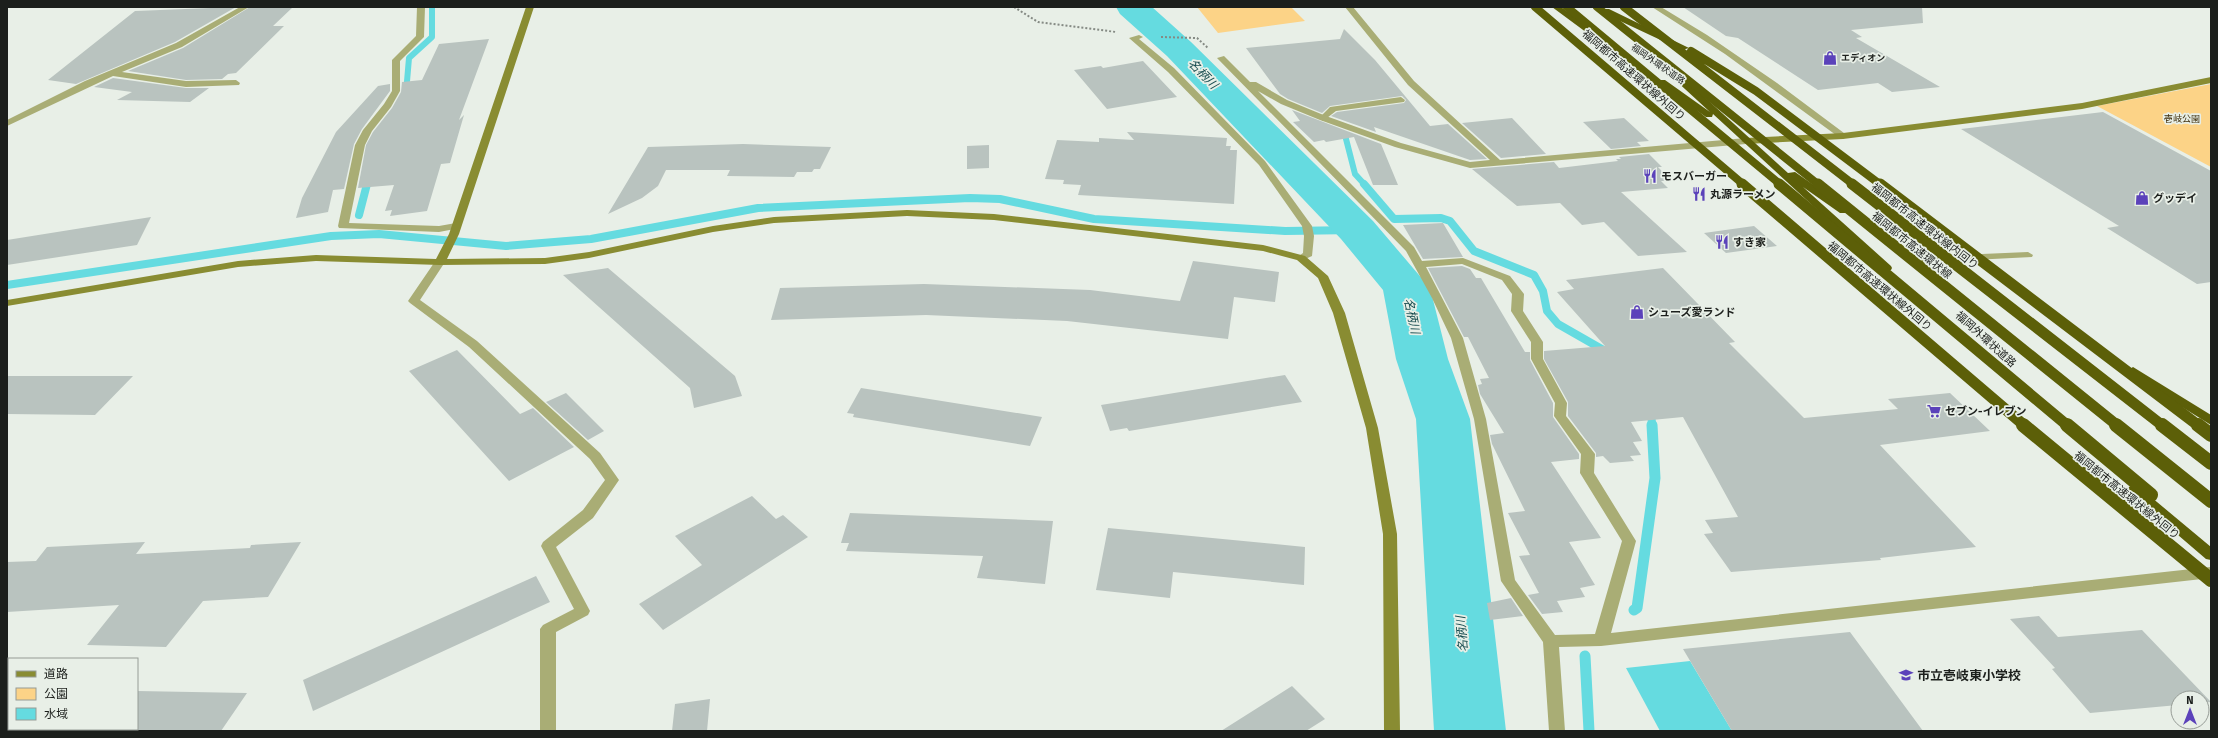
<svg xmlns="http://www.w3.org/2000/svg" width="2218" height="738" font-family="'Fira Sans','Noto Sans JP',sans-serif">
	<style>
		.green { fill: #fcd387 }
		.water { fill: #65dbe0 }
		.lines { fill: none; stroke-linecap: round; stroke-linejoin: round }
		.stream-far2 { stroke: #65dbe0; stroke-width: 6 }
		.stream-far1 { stroke: #65dbe0; stroke-width: 8 }
		.stream { stroke: #65dbe0; stroke-width: 11 }
		.river { fill: #65dbe0; fill-rule: evenodd }
		.building { fill: #b9c3bf }
		.path { stroke: #858a84; stroke-width: 2; stroke-dasharray: 2 2; stroke-linecap: butt }
		.lane { fill: #a9ad75; fill-rule: evenodd }
		.street { fill: #a9ad75; fill-rule: evenodd }
		.secondary { fill: #898c32; fill-rule: evenodd }
		.highway { fill: #5c5f08; fill-rule: evenodd }
		.highway-bridge-far2 { stroke: #5c5f08; stroke-width: 8 }
		.highway-bridge-far1 { stroke: #5c5f08; stroke-width: 11 }
		.highway-bridge { stroke: #5c5f08; stroke-width: 14 }
		.labels { text-anchor: middle; stroke-width: 3.5; stroke-linejoin: round; paint-order: stroke }
		.far-poi-label { font-size: 9px; font-weight: bold; fill: #1c1f1c; stroke: #e8efe7; text-anchor: start }
		.far-street-label { font-size: 9px; fill: #1c1f1c; stroke: #e8efe7 }
		.far-park-label { font-size: 9px; fill: #3d2c09; stroke: #e8efe7 }
		.street-label { font-size: 11px; fill: #1c1f1c; stroke: #e8efe7 }
		.poi-label { font-size: 11px; font-weight: bold; fill: #1c1f1c; stroke: #e8efe7; text-anchor: start }
		.water-label { font-size: 12px; font-style: italic; fill: #194d50; stroke: #e8efe7 }
		.near-poi-label { font-size: 13px; font-weight: bold; fill: #1c1f1c; stroke: #e8efe7; text-anchor: start }
	</style>
	<rect width="100%" height="100%" fill="#e8efe7"/>
	<!-- green -->
	<path class="green" d="M 1197,7 L 1291,7 L 1305,21 L 1218,33 Z
		M 2211,84 L 2211,167 L 2097,106 Z"/>
	<!-- water -->
	<path class="water" d="M 1690,661 L 1732,731 L 1660,731 L 1626,668 Z"/>
	<g class="lines">
		<!-- stream-far2 -->
		<path class="stream-far2" d="M 406,93 L 409,58 L 432,37 L 432,7
			M 1345,135 L 1355,174 L 1365,185
			M 367,185 L 369,176"/>
		<!-- stream-far1 -->
		<path class="stream-far1" d="M 1364,184 L 1394,219 L 1441,218 L 1450,221 L 1474,251 L 1534,275 L 1543,291 L 1547,311 L 1558,324 L 1607,352
			M 359,215 L 367,184
			M 7,285 L 331,236 L 379,234 L 506,246 L 591,239 L 758,208 L 970,198 L 1000,199 L 1094,219 L 1285,231 L 1357,230
			M 1651,408 L 1652,426"/>
		<!-- stream -->
		<path class="stream" d="M 1634,610 L 1637,608 L 1655,478 L 1652,425
			M 1585,656 L 1589,731"/>
		<!-- river -->
		<path class="river" d="M 1116,7 L 1152,7 L 1191,42 L 1373,221 L 1430,288 L 1448,359 L 1470,419 L 1506,731 L 1434,731 L 1416,419 L 1396,359 L 1383,290 L 1341,239 L 1167,56 L 1120,14 Z"/>
	</g>
	<!-- building -->
	<path class="building" d="M 236,7 L 175,42 L 76,84 L 48,80 L 135,11 Z
		M 250,7 L 293,7 L 273,26 L 284,26 L 236,73 L 228,74 L 222,79 L 186,80 L 128,71 L 183,48 Z
		M 1683,7 L 1922,7 L 1923,23 L 1851,30 L 1862,37 L 1856,38 L 1940,87 L 1892,92 L 1878,83 L 1818,90 L 1738,38 L 1726,36 Z
		M 1344,29 L 1375,60 L 1430,126 L 1448,124 L 1487,159 L 1470,160 L 1374,127 L 1376,132 L 1331,116 L 1337,112 L 1404,103 L 1406,100 L 1402,96 L 1330,106 L 1322,113 L 1288,99 L 1280,94 L 1246,48 L 1340,39 Z
		M 489,39 L 459,120 L 464,115 L 450,163 L 441,164 L 427,211 L 390,216 L 392,210 L 385,211 L 394,185 L 358,188 L 366,145 L 373,132 L 392,108 L 401,92 L 402,82 L 422,80 L 439,44 Z
		M 1143,61 L 1177,97 L 1107,109 L 1074,70 L 1101,66 L 1103,68 Z
		M 113,78 L 186,88 L 209,88 L 190,102 L 117,100 L 132,92 L 94,87 Z
		M 390,84 L 390,91 L 362,129 L 354,144 L 344,189 L 333,190 L 328,212 L 296,218 L 302,198 L 336,132 L 378,86 Z
		M 1292,110 L 1381,144 L 1398,185 L 1373,185 L 1354,137 L 1326,142 L 1324,140 L 1314,142 L 1293,122 L 1300,121 Z
		M 2103,112 L 2211,171 L 2211,282 L 2197,284 L 2107,228 L 2119,226 L 1961,129 Z
		M 1512,118 L 1546,154 L 1501,158 L 1462,123 Z
		M 1624,118 L 1649,141 L 1637,142 L 1641,146 L 1611,149 L 1583,122 Z
		M 1127,132 L 1227,138 L 1226,146 L 1231,146 L 1230,150 L 1237,150 L 1234,204 L 1078,195 L 1081,185 L 1063,184 L 1064,180 L 1045,179 L 1057,140 L 1099,142 L 1099,138 L 1134,140 Z
		M 743,144 L 831,147 L 820,169 L 814,169 L 812,172 L 797,172 L 794,177 L 727,176 L 730,170 L 666,170 L 658,186 L 642,198 L 608,214 L 648,147 Z
		M 989,145 L 989,168 L 967,169 L 967,146 Z
		M 1649,154 L 1662,167 L 1658,167 L 1671,181 L 1661,181 L 1668,188 L 1621,192 L 1687,252 L 1638,256 L 1604,222 L 1582,225 L 1560,203 L 1517,206 L 1472,169 L 1554,162 L 1559,168 L 1618,161 L 1616,159 L 1621,159 L 1619,157 Z
		M 151,217 L 137,245 L 7,265 L 7,240 Z
		M 1443,223 L 1463,257 L 1423,259 L 1403,225 Z
		M 1754,226 L 1777,246 L 1726,253 L 1704,233 Z
		M 1193,261 L 1279,272 L 1275,302 L 1234,297 L 1228,339 L 1067,321 L 926,315 L 771,320 L 780,288 L 924,284 L 1090,290 L 1180,301 Z
		M 1462,266 L 1470,269 L 1476,278 L 1481,278 L 1525,352 L 1530,352 L 1530,360 L 1553,403 L 1553,417 L 1579,454 L 1579,459 L 1551,462 L 1601,538 L 1569,542 L 1595,585 L 1580,588 L 1585,597 L 1557,601 L 1563,612 L 1542,614 L 1528,595 L 1539,593 L 1519,556 L 1530,555 L 1508,513 L 1525,511 L 1492,444 L 1490,435 L 1504,433 L 1480,394 L 1478,385 L 1482,384 L 1480,379 L 1489,378 L 1468,337 L 1464,337 L 1428,268 Z
		M 608,268 L 735,376 L 742,396 L 694,408 L 690,388 L 563,275 Z
		M 1663,268 L 1735,342 L 1729,343 L 1804,418 L 1898,409 L 1888,399 L 1950,393 L 1990,431 L 1880,445 L 1976,547 L 1880,558 L 1881,560 L 1731,572 L 1704,534 L 1713,533 L 1705,520 L 1738,517 L 1683,417 L 1631,422 L 1642,441 L 1633,442 L 1641,455 L 1630,456 L 1634,461 L 1610,463 L 1603,456 L 1596,457 L 1596,453 L 1568,416 L 1568,402 L 1544,359 L 1544,351 L 1605,346 L 1557,292 L 1574,289 L 1566,280 Z
		M 457,350 L 520,414 L 533,408 L 574,447 L 509,481 L 409,371 Z
		M 1285,375 L 1302,402 L 1129,431 L 1127,428 L 1110,431 L 1101,405 Z
		M 7,376 L 133,376 L 95,415 L 7,414 Z
		M 861,388 L 1042,417 L 1030,446 L 853,417 L 854,414 L 847,413 Z
		M 566,393 L 604,431 L 588,440 L 546,402 Z
		M 752,496 L 776,519 L 783,515 L 808,537 L 663,630 L 639,604 L 702,565 L 675,536 Z
		M 850,513 L 1053,521 L 1045,584 L 977,578 L 983,556 L 846,551 L 849,543 L 841,543 Z
		M 1108,528 L 1305,547 L 1304,585 L 1173,572 L 1170,598 L 1096,590 Z
		M 145,542 L 136,554 L 250,548 L 251,545 L 301,542 L 268,597 L 203,601 L 166,647 L 87,645 L 119,605 L 7,612 L 7,562 L 36,561 L 47,547 Z
		M 536,576 L 550,602 L 313,711 L 303,680 Z
		M 1511,598 L 1523,616 L 1490,620 L 1487,603 Z
		M 2039,616 L 2058,637 L 2142,630 L 2211,702 L 2202,703 L 2202,698 L 2178,698 L 2178,705 L 2090,713 L 2052,669 L 2055,668 L 2010,619 Z
		M 1850,632 L 1923,731 L 1732,731 L 1683,649 Z
		M 1292,686 L 1325,719 L 1306,731 L 1221,731 Z
		M 137,691 L 247,693 L 221,731 L 137,731 Z
		M 710,699 L 707,731 L 672,731 L 675,704 Z"/>
	<g class="lines">
		<!-- path -->
		<path class="path" d="M 1014,7 L 1038,22 L 1116,32
			M 1161,37 L 1197,38 L 1208,48"/>
		<!-- lane -->
		<path class="lane" d="M 1401,97 L 1405,100 L 1404,102 L 1336,111 L 1323,121 L 1319,118 L 1330,107 Z
			M 440,259 L 445,262 L 420,300 L 477,341 L 600,453 L 619,480 L 593,518 L 556,547 L 590,611 L 588,615 L 556,632 L 556,731 L 540,731 L 540,629 L 543,625 L 574,609 L 541,546 L 543,542 L 583,510 L 605,480 L 590,459 L 469,347 L 410,303 L 408,301 L 436,260 Z"/>
		<!-- street -->
		<path class="street" d="M 240,7 L 249,7 L 182,47 L 122,72 L 186,81 L 236,80 L 240,83 L 239,85 L 186,87 L 113,76 L 7,126 L 7,120 L 85,81 L 176,43 Z
			M 417,7 L 425,7 L 424,37 L 400,61 L 400,91 L 391,107 L 372,131 L 365,145 L 349,223 L 439,226 L 456,223 L 461,226 L 460,228 L 439,232 L 339,228 L 338,226 L 355,145 L 363,130 L 384,104 L 392,91 L 392,60 L 416,36 Z
			M 1345,7 L 1353,7 L 1414,81 L 1500,160 L 1746,138 L 1751,141 L 1746,144 L 1470,168 L 1395,147 L 1320,120 L 1281,104 L 1258,91 L 1414,247 L 1422,261 L 1463,258 L 1510,276 L 1524,294 L 1523,311 L 1543,342 L 1543,359 L 1567,403 L 1566,416 L 1595,454 L 1594,473 L 1636,541 L 1611,633 L 2210,567 L 2211,578 L 1601,646 L 1559,647 L 1565,731 L 1549,731 L 1543,642 L 1501,581 L 1474,419 L 1451,338 L 1432,298 L 1406,251 L 1217,58 L 1224,56 L 1250,82 L 1256,82 L 1287,100 L 1326,116 L 1401,143 L 1470,162 L 1490,160 L 1408,85 ZM 1462,264 L 1502,280 L 1512,294 L 1511,311 L 1531,342 L 1531,359 L 1555,403 L 1554,416 L 1581,454 L 1580,473 L 1622,541 L 1595,634 L 1555,635 L 1515,580 L 1486,419 L 1463,338 L 1426,267 Z
			M 1652,7 L 1661,7 L 1707,35 L 1777,83 L 1848,136 L 1843,139 L 1840,138 L 1725,54 Z
			M 1139,35 L 1143,37 L 1139,39 L 1174,68 L 1265,161 L 1312,226 L 1314,236 L 1312,256 L 1301,261 L 1296,258 L 1303,253 L 1304,236 L 1302,226 L 1259,165 L 1168,72 L 1129,38 Z
			M 2028,252 L 2033,255 L 2032,257 L 1913,263 L 1908,260 L 1913,257 Z"/>
		<!-- secondary -->
		<path class="secondary" d="M 526,7 L 534,7 L 459,234 L 447,259 L 545,258 L 589,252 L 713,226 L 774,217 L 907,210 L 994,214 L 1263,245 L 1305,256 L 1328,276 L 1345,313 L 1378,428 L 1397,534 L 1400,731 L 1384,731 L 1383,534 L 1366,428 L 1333,313 L 1318,278 L 1297,260 L 1263,251 L 994,220 L 907,216 L 774,223 L 713,232 L 589,258 L 545,264 L 440,265 L 316,261 L 238,267 L 7,306 L 7,300 L 238,261 L 316,255 L 436,259 L 449,234 Z
			M 2211,77 L 2211,83 L 2082,109 L 1843,139 L 1746,144 L 1741,141 L 1746,138 L 1843,133 L 2082,103 Z"/>
		<!-- highway -->
		<path class="highway" d="M 1552,7 L 1561,7 L 1605,39 L 1598,41 Z
			M 1603,9 L 1609,9 L 1689,48 L 1682,50 L 1603,13 Z
			M 1661,63 L 1667,63 L 1788,173 L 1795,172 L 1848,209 L 1848,213 L 1840,213 L 1803,187 L 1891,266 L 1892,268 L 1891,270 L 1883,270 L 1713,114 L 1712,117 L 1706,117 L 1659,84 L 1659,80 L 1665,80 L 1710,112 L 1661,67 Z
			M 2133,367 L 2211,415 L 2211,425 L 2129,374 L 2127,371 Z
			M 2134,485 L 2139,487 L 2211,547 L 2211,560 L 2206,559 L 2129,493 L 2127,490 L 2129,487 Z"/>
		<!-- highway-bridge-far2 -->
		<path class="highway-bridge-far2" d="M 1535,7 L 1744,185
			M 1567,7 L 1781,185
			M 1597,7 L 1819,185
			M 1624,7 L 1854,185
			M 1691,51 L 1756,91 L 1881,185"/>
		<!-- highway-bridge-far1 -->
		<path class="highway-bridge-far1" d="M 1742,184 L 2025,426
			M 1779,184 L 2068,426
			M 1818,184 L 2118,426
			M 1852,184 L 2163,426
			M 1880,184 L 2199,426"/>
		<!-- highway-bridge -->
		<path class="highway-bridge" d="M 2023,425 L 2211,580
			M 2067,425 L 2151,495
			M 2116,425 L 2211,501
			M 2162,425 L 2211,463
			M 2198,425 L 2211,435"/>
	</g>
	<!-- icons -->
	<defs>
		<symbol id="shop-bare" viewBox="-9 -9 18 18"><path d="M-5-2.5h2.3a2.7 3.5 0 0 1 5.4 0H5L5.5 6h-11ZM-1.5-2.5h3a1.5 2.3 0 0 0-3 0Z" fill="#5b42ba" stroke="#e8efe7" stroke-width="2.5" paint-order="stroke"/></symbol>
		<symbol id="restaurant-bare" viewBox="-9 -9 18 18"><path d="M-5-6h1v4h1v-4h1v4h1v-4h1v5L-1.5 .5V6h-2V.5L-5-1ZM5-6V6H3V1.5H1.5Q1.5-4 5-6Z" fill="#5b42ba" stroke="#e8efe7" stroke-width="2.5" paint-order="stroke"/></symbol>
		<symbol id="supermarket-bare" viewBox="-9 -9 18 18"><path d="M-6-5.5h2.5l.6 2H6L4.5 2H-2.5L-4.4-4H-6ZM-1.5 3.2a1.3 1.3 0 1 0 .1 0ZM3 3.2a1.3 1.3 0 1 0 .1 0Z" fill="#5b42ba" stroke="#e8efe7" stroke-width="2.5" paint-order="stroke"/></symbol>
		<symbol id="school-bare" viewBox="-9 -9 18 18"><path d="M0-5L7-2L0 1L-7-2ZM-4 1L0 2.5L4 1V4Q0 6-4 4Z" fill="#5b42ba" stroke="#e8efe7" stroke-width="2.5" paint-order="stroke"/></symbol>
	</defs>
	<g fill-rule="evenodd">
		<use href="#shop-bare" x="1820" y="48" width="20" height="20"/>
		<use href="#restaurant-bare" x="1640" y="166" width="20" height="20"/>
		<use href="#restaurant-bare" x="1689" y="184" width="20" height="20"/>
		<use href="#shop-bare" x="2132" y="188" width="20" height="20"/>
		<use href="#restaurant-bare" x="1712" y="232" width="20" height="20"/>
		<use href="#shop-bare" x="1627" y="302" width="20" height="20"/>
		<use href="#supermarket-bare" x="1924" y="401" width="20" height="20"/>
		<use href="#school-bare" x="1896" y="665" width="20" height="20"/>
	</g>
	<g class="labels">
		<!-- far-poi labels -->
		<g class="far-poi-label">
			<text x="1841" y="61">エディオン</text>
		</g>
		<!-- far-street labels -->
		<g class="far-street-label">
			<text transform="translate(1658 64) rotate(35)" y="3">福岡外環状道路</text>
		</g>
		<!-- far-park labels -->
		<g class="far-park-label">
			<text x="2182" y="122">壱岐公園</text>
		</g>
		<!-- street labels -->
		<g class="street-label">
			<text transform="translate(1634 75) rotate(41)" y="4">福岡都市高速環状線外回り</text>
			<text transform="translate(1925 226) rotate(38)" y="4">福岡都市高速環状線内回り</text>
			<text transform="translate(1912 245) rotate(39)" y="4">福岡都市高速環状線</text>
			<text transform="translate(1880 286) rotate(40)" y="4">福岡都市高速環状線外回り</text>
			<text transform="translate(1986 339) rotate(42)" y="4">福岡外環状道路</text>
			<text transform="translate(2127 495) rotate(39)" y="4">福岡都市高速環状線外回り</text>
		</g>
		<!-- poi labels -->
		<g class="poi-label">
			<text x="1661" y="180">モスバーガー</text>
			<text x="1710" y="198">丸源ラーメン</text>
			<text x="2153" y="202">グッデイ</text>
			<text x="1733" y="246">すき家</text>
			<text x="1648" y="316">シューズ愛ランド</text>
			<text x="1945" y="415">セブン-イレブン</text>
		</g>
		<!-- water labels -->
		<g class="water-label">
			<text transform="translate(1203 74) rotate(46)" y="4">名柄川</text>
			<text transform="translate(1412 316) rotate(78)" y="4">名柄川</text>
			<text transform="translate(1462 634) rotate(-95)" y="4">名柄川</text>
		</g>
		<!-- near-poi labels -->
		<g class="near-poi-label">
			<text x="1917" y="680">市立壱岐東小学校</text>
		</g>
	</g>
	<!-- border -->
	<rect width="2218" height="738" fill="none" stroke="#1c1f1c" stroke-width="16"/>
	<!-- legend -->
	<rect x="8" y="658" width="130" height="72" fill="#e8efe7" stroke="#969c96"/>
	<rect x="16" y="671" width="20" height="6" fill="#898c32" stroke="#969c96"/>
	<text x="44" y="678" font-size="12" fill="#1c1f1c">道路</text>
	<rect x="16" y="688" width="20" height="12" fill="#fcd387" stroke="#969c96"/>
	<text x="44" y="698" font-size="12" fill="#1c1f1c">公園</text>
	<rect x="16" y="708" width="20" height="12" fill="#65dbe0" stroke="#969c96"/>
	<text x="44" y="718" font-size="12" fill="#1c1f1c">水域</text>
	<!-- north arrow -->
	<g transform="translate(2190 710)"><circle r="19" fill="#e8efe7" stroke="#969c96"/>
	<path d="M0-3L7 15L0 10L-7 15Z" fill="#5b42ba"/>
	<text y="-6" font-size="11" font-weight="bold" text-anchor="middle" fill="#1c1f1c">N</text>
	</g>
</svg>
